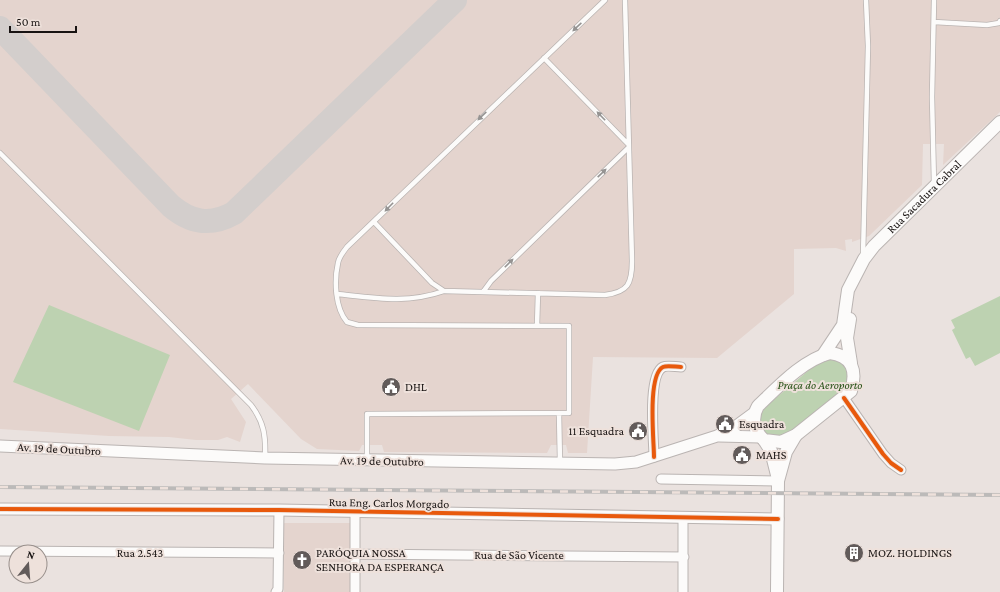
<svg xmlns="http://www.w3.org/2000/svg" width="1000" height="592" font-family="'Crimson Pro',serif">
	<style>
		.built { fill: #e4d4ce }
		.green { fill: #bdd2b1 }
		.lines { fill: none; stroke-linecap: round; stroke-linejoin: round }
		.taxiway { stroke: #d3cecc; stroke-width: 24 }
		.service-casing { stroke: #bab4b2; stroke-width: 6 }
		.minor-casing { stroke: #bab4b2; stroke-width: 11 }
		.tertiary-casing { stroke: #bab4b2; stroke-width: 13 }
		.secondary-casing { stroke: #bab4b2; stroke-width: 14 }
		.service { stroke: #fcfbfa; stroke-width: 4.5 }
		.minor { stroke: #fcfbfa; stroke-width: 9 }
		.tertiary { stroke: #fcfbfa; stroke-width: 11 }
		.secondary { stroke: #fcfbfa; stroke-width: 12 }
		.rail-casing { stroke: #bcbab9; stroke-width: 4 }
		.rail { stroke: #eee1db; stroke-width: 2.5; stroke-dasharray: 8; stroke-linecap: butt }
		.cycleway-casing { stroke: #eee1db; stroke-width: 6 }
		.cycleway { stroke: #e8590c; stroke-width: 4 }
		.oneway { fill: #959392 }
		.labels { text-anchor: middle; stroke-width: 4; stroke-linejoin: round; paint-order: stroke }
		.street-label { font-size: 12px; fill: #181312; stroke: #eee1db }
		.park-label { font-size: 12px; font-style: italic; fill: #265116; stroke: #eee1db }
		.poi-label { font-size: 12px; fill: #181312; stroke: #eee1db; text-anchor: start }
	</style>
	<rect width="100%" height="100%" fill="#eae2df"/>
	<!-- built -->
	<path class="built" d="M 0,0 L 1000,0 L 1000,112 L 943,165 L 944,144 L 923,144 L 922,185 L 869,236 L 852,242 L 852,239 L 845,240 L 846,251 L 836,248 L 794,249 L 794,294 L 717,358 L 593,357 L 587,453 L 568,453 L 566,445 L 551,445 L 547,453 L 384,452 L 382,445 L 362,445 L 359,451 L 317,449 L 301,439 L 248,384 L 231,399 L 246,422 L 240,442 L 227,437 L 218,440 L 196,440 L 169,437 L 109,436 L 0,429 Z
		M 284,523 L 353,523 L 351,592 L 284,592 Z"/>
	<!-- green -->
	<path class="green" d="M 1000,296 L 1000,353 L 975,366 L 970,357 L 966,359 L 952,330 L 955,328 L 951,320 Z
		M 49,305 L 170,355 L 139,431 L 13,382 Z
		M 827,359 L 841,361 L 849,372 C 848,376 848,383 845,386 C 839,396 793,434 783,436 C 774,439 768,436 761,431 L 760,416 L 764,408 L 816,364 Z"/>
	<g class="lines">
		<!-- taxiway -->
		<path class="taxiway" d="M 0,28 L 171,206 C 191,223 211,226 234,213 L 455,0"/>
		<defs>
			<path id="service" d="M 934,22 L 987,25 L 999,23 L 1000,21
				M 544,58 L 628,144
				M 0,153 L 251,405 C 264,422 266,436 265,458
				M 934,184 L 932,97 L 934,0
				M 374,222 L 432,283 L 444,291 L 605,295 C 628,292 632,284 632,261 L 625,0
				M 863,256 L 868,46 L 866,0
				M 483,292 L 491,281 L 628,148
				M 337,294 C 375,298 407,304 444,291
				M 537,326 L 538,293
				M 559,413 L 560,463
				M 367,459 L 367,414 L 569,413 L 569,326 L 358,325 L 347,322 C 335,308 334,281 338,263 C 339,257 343,252 347,247 L 605,0"/>
			<path id="minor" d="M 844,398 L 883,454 L 891,463 L 901,470
				M 654,457 C 654,441 647,375 663,367 C 667,365 676,367 681,367
				M 661,479 L 778,481
				M 0,551 L 279,553
				M 355,554 L 684,557
				M 276,592 L 278,589 L 279,510
				M 355,592 L 355,512
				M 683,592 L 683,518"/>
			<path id="tertiary" d="M 719,436 L 760,437
				M 0,446 L 265,458 L 615,464 L 636,462 L 717,436 L 735,427 L 754,413
				M 0,509 L 279,510 L 778,519"/>
			<g id="secondary">
				<path d="M 850,319 L 847,338 L 851,363"/>
				<path d="M 830,353 C 853,356 857,371 851,391 L 796,435 L 781,442 L 764,440 C 754,431 751,418 758,406 C 778,387 803,360 830,353 Z"/>
				<path id="s1" d="M 823,355 L 843,325 L 848,290 L 864,259 L 874,246 L 1000,122"/>
				<path d="M 764,440 L 771,451 L 778,479"/>
				<path d="M 777,592 L 778,481 L 786,452 L 796,435"/>
			</g>
		</defs>
		<!-- service casing -->
		<use href="#service" class="service-casing"/>
		<!-- minor casing -->
		<use href="#minor" class="minor-casing"/>
		<!-- tertiary casing -->
		<use href="#tertiary" class="tertiary-casing"/>
		<!-- secondary casing -->
		<use href="#secondary" class="secondary-casing"/>
		<!-- service -->
		<use href="#service" class="service"/>
		<!-- minor -->
		<use href="#minor" class="minor"/>
		<!-- tertiary -->
		<use href="#tertiary" class="tertiary"/>
		<!-- secondary -->
		<use href="#secondary" class="secondary"/>
		<defs>
			<path id="rail" d="M 0,487 L 1000,495"/>
		</defs>
		<!-- rail casing -->
		<use href="#rail" class="rail-casing"/>
		<!-- rail -->
		<use href="#rail" class="rail"/>
		<defs>
			<path id="cycleway" d="M 844,398 L 883,454 L 891,463 L 901,470
				M 654,457 C 654,441 647,375 663,367 C 667,365 676,367 681,367
				M 0,509 L 279,510 L 778,519"/>
		</defs>
		<!-- cycleway casing -->
		<use href="#cycleway" class="cycleway-casing"/>
		<!-- cycleway -->
		<use href="#cycleway" class="cycleway"/>
	</g>
	<!-- one-way arrows -->
	<defs><path id="oneway-solid" d="M-6-.8H1V-3.2L6.5 0L1 3.2V.8H-6Z"/></defs>
	<g class="oneway">
		<use href="#oneway-solid" transform="translate(577 27) rotate(137)"/>
		<use href="#oneway-solid" transform="translate(482 116) rotate(136)"/>
		<use href="#oneway-solid" transform="translate(601 116) rotate(-134)"/>
		<use href="#oneway-solid" transform="translate(602 173) rotate(-44)"/>
		<use href="#oneway-solid" transform="translate(389 207) rotate(134)"/>
		<use href="#oneway-solid" transform="translate(509 263) rotate(-45)"/>
	</g>
	<!-- icons -->
	<defs>
		<symbol id="civic-disc" viewBox="-11 -11 22 22"><circle r="9.5" fill="#625b5a" stroke="#eee1db"/><path d="M-.6-6.5H3V-4.5H.6V-3L4-1V1h2V6H-6V1h2V-1L-.6-3ZM-1.2 2.5V6h2.4V2.5Z" fill="#fff"/></symbol>
		<symbol id="building-disc" viewBox="-11 -11 22 22"><circle r="9.5" fill="#625b5a" stroke="#eee1db"/><path d="M-4-6H4V6H1V3H-1V6H-4ZM-2.5-4.3h1.7v1.8h-1.7ZM.8-4.3h1.7v1.8H.8ZM-2.5-1h1.7V.8h-1.7ZM.8-1h1.7V.8H.8Z" fill="#fff"/></symbol>
		<symbol id="church-disc" viewBox="-11 -11 22 22"><circle r="9.5" fill="#625b5a" stroke="#eee1db"/><path d="M-1.2-6h2.4v3.5h3.3v2.4h-3.3V6h-2.4V-.1h-3.3v-2.4h3.3Z" fill="#fff"/></symbol>
	</defs>
	<g fill-rule="evenodd">
		<use href="#civic-disc" x="380" y="376" width="22" height="22"/>
		<use href="#civic-disc" x="714" y="413" width="22" height="22"/>
		<use href="#civic-disc" x="627" y="420" width="22" height="22"/>
		<use href="#civic-disc" x="731" y="444" width="22" height="22"/>
		<use href="#building-disc" x="843" y="542" width="22" height="22"/>
		<use href="#church-disc" x="291" y="549" width="22" height="22"/>
	</g>
	<g class="labels">
		<!-- street labels -->
		<g class="street-label">
			<text dy="4" stroke="none"><textPath href="#s1" startOffset="193">Rua Sacadura Cabral</textPath></text>
			<text transform="translate(59 449) rotate(3)" y="4">Av. 19 de Outubro</text>
			<text transform="translate(382 461) rotate(1)" y="4">Av. 19 de Outubro</text>
			<text transform="translate(389 503) rotate(1)" y="4">Rua Eng. Carlos Morgado</text>
			<text x="140" y="557">Rua 2.543</text>
			<text x="519" y="559">Rua de São Vicente</text>
		</g>
		<!-- park labels -->
		<g class="park-label">
			<text x="820" y="389">Praça do Aeroporto</text>
		</g>
		<!-- poi labels -->
		<g class="poi-label">
			<text x="405" y="391">DHL</text>
			<text x="739" y="428">Esquadra</text>
			<text x="624" y="435" text-anchor="end">11 Esquadra</text>
			<text x="756" y="459">MAHS</text>
			<text x="316" y="557">PARÓQUIA NOSSA<tspan x="316" dy="14">SENHORA DA ESPERANÇA</tspan></text>
			<text x="868" y="557">MOZ. HOLDINGS</text>
		</g>
	</g>
	<!-- north arrow -->
	<g transform="translate(28 564) rotate(17)"><circle r="19" fill="#eee1db" stroke="#988f8b"/>
	<path d="M0-3L7 15L0 10L-7 15Z" fill="#625b5a"/>
	<text y="-6" font-size="11" font-weight="bold" text-anchor="middle" fill="#181312">N</text>
	</g>
	<!-- scale -->
	<path d="M10 26v6h66v-6" fill="none" stroke="#181312" stroke-width="2"/>
	<text x="16" y="26" font-size="12" fill="#181312" stroke="#eee1db" stroke-width="3" paint-order="stroke">50 m</text>
</svg>
